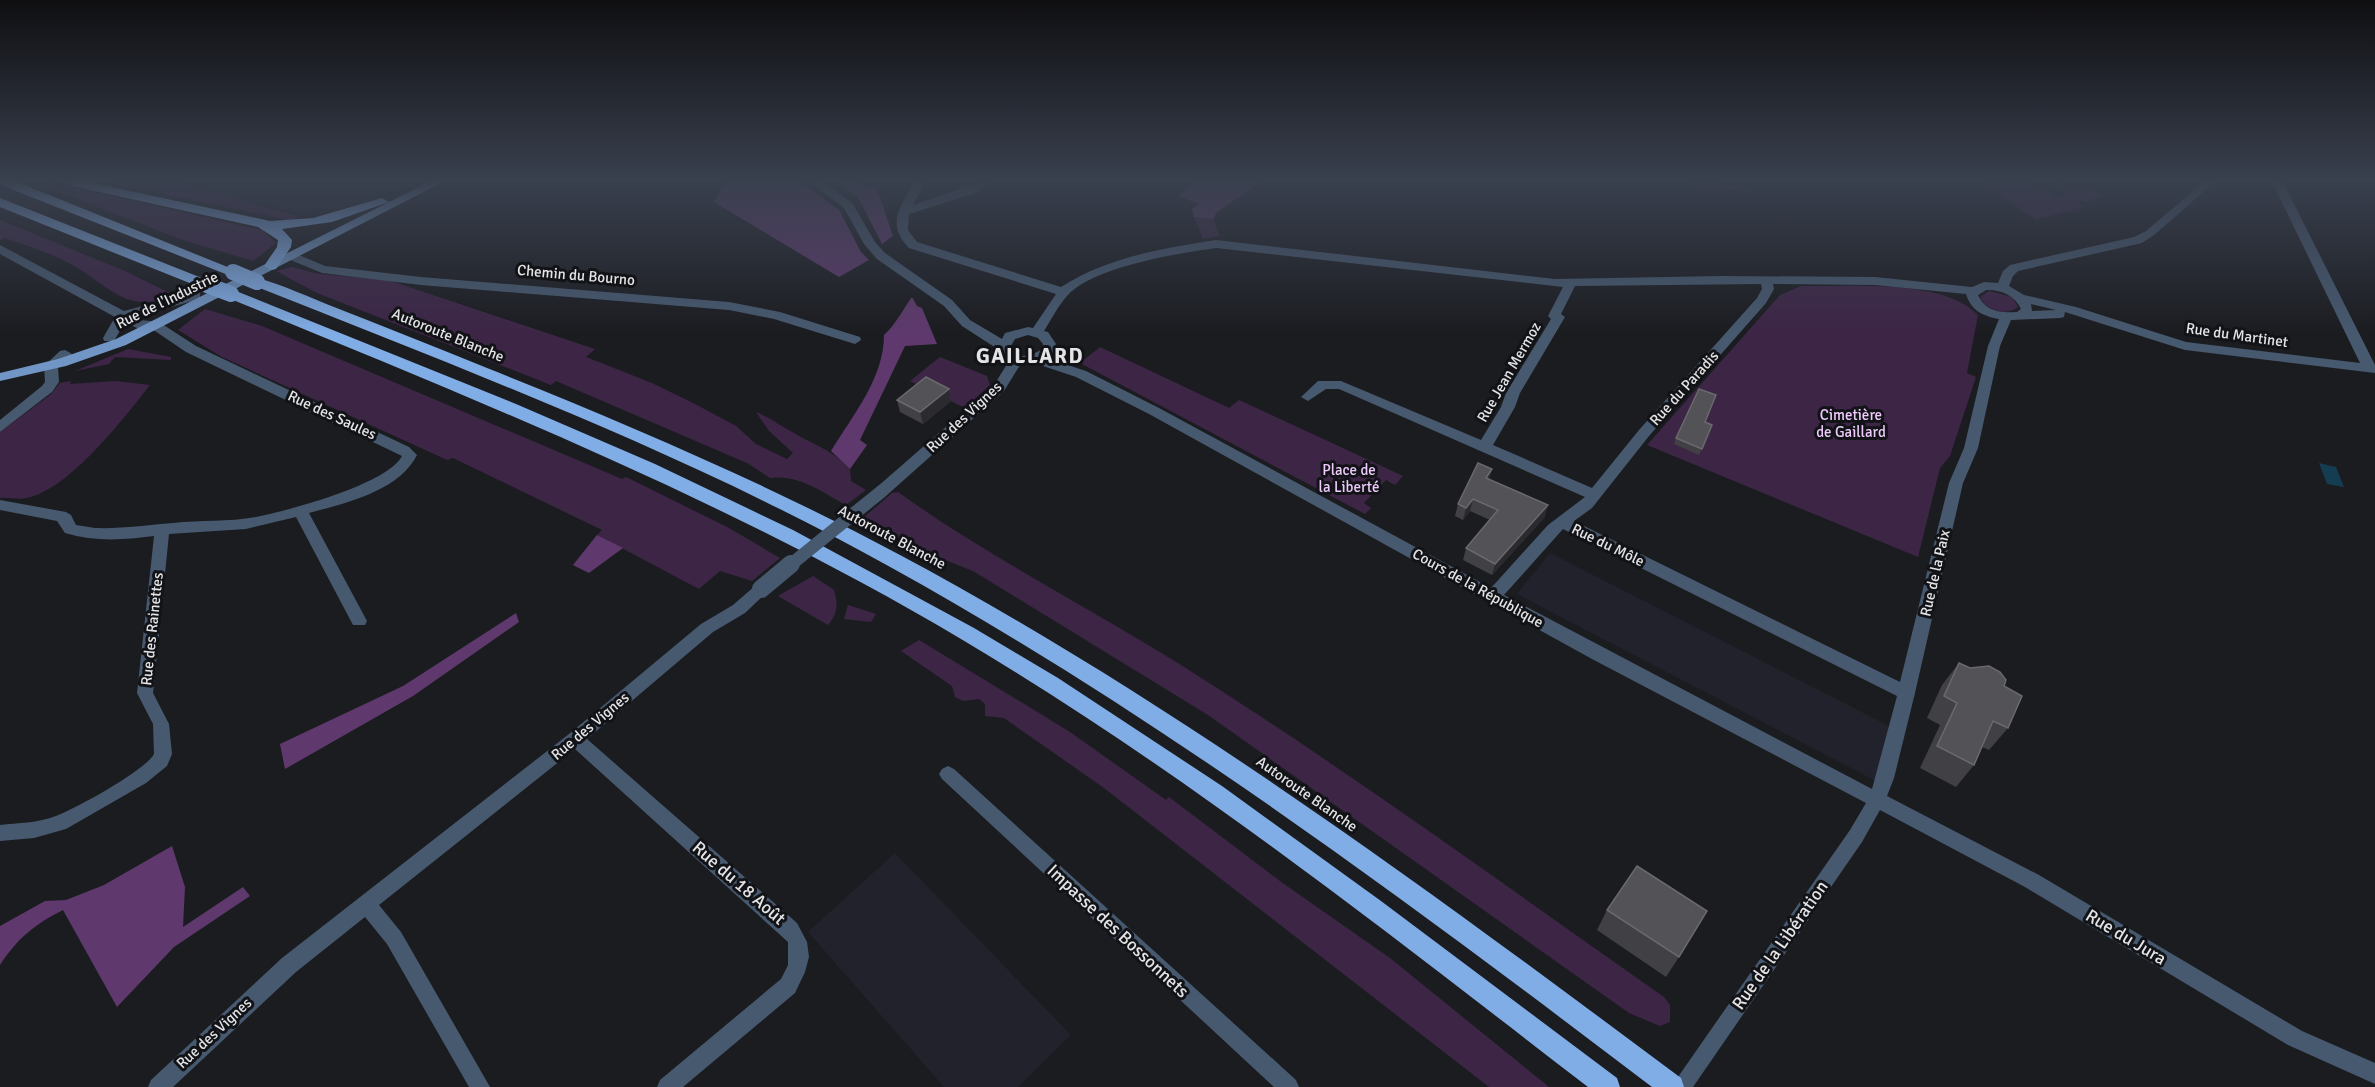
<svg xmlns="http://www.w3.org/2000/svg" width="2375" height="1087" font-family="Signika,sans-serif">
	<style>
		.built { fill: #21222c }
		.green { fill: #3d2546 }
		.forest { fill: #5f396d }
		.water { fill: #153d52 }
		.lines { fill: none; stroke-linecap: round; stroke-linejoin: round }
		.minor { fill: #47596f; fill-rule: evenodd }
		.major { fill: #7195c4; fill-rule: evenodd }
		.highway { fill: #81ade6; fill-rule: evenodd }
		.minor-bridge-far1 { stroke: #47596f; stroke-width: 13 }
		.minor-bridge { stroke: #47596f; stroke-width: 18 }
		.highway-bridge { stroke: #81ade6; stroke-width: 16 }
		.wall { fill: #414044 }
		.shaded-wall { fill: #2b2a2e }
		.building { fill: #535256; stroke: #6a696c; stroke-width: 1.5 }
		.labels { text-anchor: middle; stroke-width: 6; stroke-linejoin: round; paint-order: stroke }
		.street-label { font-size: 15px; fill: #e4e4e7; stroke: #121317 }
		.park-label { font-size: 15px; fill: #eecbfc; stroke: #121317 }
		.near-street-label { font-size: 18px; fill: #e4e4e7; stroke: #121317 }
		.district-label { font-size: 21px; font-weight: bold; letter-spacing: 1.5px; fill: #e4e4e7; stroke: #121317 }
	</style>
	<rect width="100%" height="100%" fill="#1b1c20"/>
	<!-- built -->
	<path class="built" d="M 180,182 L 418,182 L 347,208 L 302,216 Z
		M 1550,553 L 1891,727 L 1878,777 L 1874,780 L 1517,594 Z
		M 895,853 L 1071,1035 L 1018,1087 L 944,1087 L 808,932 Z"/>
	<!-- green -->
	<path class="green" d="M 48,182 L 262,230 L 276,243 L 253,261 L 186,241 L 40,185 Z
		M 105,182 L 180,182 L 297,216 L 294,221 L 284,219 Z
		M 1667,182 L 1713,182 L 1764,193 Z
		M 1982,182 L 2033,182 L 2058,198 L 2067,193 L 2053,182 L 2062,182 L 2074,188 L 2091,185 L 2102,196 L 2089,202 L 2077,201 L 2083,207 L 2036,220 Z
		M 1194,217 L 1213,219 L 1220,236 L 1203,239 Z
		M 0,220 L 125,271 L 176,296 C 123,316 110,284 67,262 C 48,252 26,246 5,238 L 0,240 Z
		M 292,267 L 319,274 L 388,280 L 595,349 L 586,357 L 652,383 L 695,404 L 736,426 L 756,444 L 787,459 L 793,453 L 769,431 L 756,412 C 770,418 781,426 794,433 C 819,448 828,447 850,469 L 851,481 L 866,490 L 846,505 C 822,492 799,474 770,478 L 747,463 L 556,381 L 551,385 L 317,293 L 276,271 Z
		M 1801,286 C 1849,287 1943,278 1978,315 L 1967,373 L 1976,377 L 1950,456 L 1940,468 L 1918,557 L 1647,445 L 1780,295 Z
		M 1989,291 L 2012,297 L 2018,307 C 2006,317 1986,310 1980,297 Z
		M 205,309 L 262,326 L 622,479 L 626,477 L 729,528 L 780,558 L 752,581 L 720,571 L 699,589 L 597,535 L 602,530 L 453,458 L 447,460 L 222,357 L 178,330 Z
		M 1100,347 L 1229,408 L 1239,400 L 1403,476 L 1395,485 L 1386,480 L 1364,503 L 1371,508 L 1365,514 L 1080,363 Z
		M 128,349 L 171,357 L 171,360 L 115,357 L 109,364 L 75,371 Z
		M 940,357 L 987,376 L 990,385 L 965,408 L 910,381 Z
		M 71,381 L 70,384 L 115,381 L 150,385 C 123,419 71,488 27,498 C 18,500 9,497 0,498 L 0,432 L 50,395 L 60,383 Z
		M 898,492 C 988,557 1087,606 1181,665 C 1346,769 1504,885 1664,997 L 1670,1005 L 1670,1022 L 1660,1026 L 1629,1013 L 1208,715 L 973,571 L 930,554 L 862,519 L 892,493 Z
		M 813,576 L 834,590 C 838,605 838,613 828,625 L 778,596 Z
		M 848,605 L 876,614 L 871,622 L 844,619 Z
		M 919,640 L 1070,732 L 1166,800 L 1169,797 L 1284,884 L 1390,958 L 1549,1087 L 1489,1087 L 1104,788 L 1004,718 L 985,716 L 985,704 L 979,699 L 963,701 L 955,697 L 952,686 L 901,651 Z"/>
	<!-- forest -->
	<path class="forest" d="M 725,182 L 800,182 L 839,210 L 861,252 L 869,260 L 839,277 L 714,202 Z
		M 836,182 L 860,182 L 870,188 L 876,186 L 893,236 L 882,244 L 858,197 Z
		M 1193,182 L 1261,182 L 1217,212 L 1213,219 L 1194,217 L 1192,209 L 1199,204 L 1178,196 Z
		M 912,297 L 917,306 L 922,308 L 937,344 L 905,346 L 860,440 L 867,445 L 850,469 L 831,451 C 853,415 884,378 884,335 C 897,323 903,309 912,297 Z
		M 597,535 L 623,548 L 589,573 L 573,565 Z
		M 516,613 L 519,622 L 413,696 L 285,769 L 280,744 L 403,686 Z
		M 172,846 L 185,887 L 183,927 L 243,887 L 250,896 L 174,947 L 117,1007 L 63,910 C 35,924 17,939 0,965 L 0,926 L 45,901 L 66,900 L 104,885 Z"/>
	<!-- water -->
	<path class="water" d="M 2319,463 L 2336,467 L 2344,487 L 2327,484 Z"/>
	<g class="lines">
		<!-- minor -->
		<path class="minor" d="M 811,182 L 823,182 L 853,204 L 875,242 L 885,253 L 952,300 L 970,320 L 1002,339 L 1005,333 L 1028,327 L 1033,328 L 1056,294 L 909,248 C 885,223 901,207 914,182 L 925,182 L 913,205 C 929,200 978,181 990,182 L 975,193 L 909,214 L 908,230 L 917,242 L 1061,287 C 1106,258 1163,248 1216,240 L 1555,279 L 1722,276 L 1875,277 L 1972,287 L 1984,282 L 1998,283 L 2003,271 L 2010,265 L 2134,237 L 2146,231 L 2204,182 L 2215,182 L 2154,235 L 2142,243 L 2018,271 L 2013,276 L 2009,286 L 2024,295 L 2076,307 L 2186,342 L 2360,363 L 2272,182 L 2283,182 L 2375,365 L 2375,373 L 2185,350 L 2065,312 L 2064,317 L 2060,318 L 2011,320 L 2000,346 L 1978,448 L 1963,483 L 1915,693 L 1894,778 L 1887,796 L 2039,875 L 2302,1031 L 2375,1063 L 2375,1084 L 2288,1045 L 2025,887 L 1880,810 L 1862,842 L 1693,1087 L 1671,1087 L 1850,830 L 1866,803 L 1592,659 L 1149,414 L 1076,377 L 1034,363 L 1020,365 L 1004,391 L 887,495 L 877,495 L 875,491 L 877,487 L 994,385 L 1009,361 L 1003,359 L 993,346 L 962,326 L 944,306 L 877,259 L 864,244 L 844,208 ZM 1216,248 L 1563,287 L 1548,316 L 1551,319 L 1506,393 L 1501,407 L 1481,440 L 1341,381 L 1318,381 L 1301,397 L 1308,401 L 1326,389 L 1339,389 L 1585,497 L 1548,525 L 1491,588 L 1159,408 L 1086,371 L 1046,358 L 1051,356 L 1056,344 L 1048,332 L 1044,331 C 1051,320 1058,306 1067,296 C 1092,267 1179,253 1216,248 ZM 1761,284 L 1762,289 L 1757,298 L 1639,430 L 1592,488 L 1493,445 L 1515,407 L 1520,393 L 1565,317 L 1561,314 L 1575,286 ZM 1773,284 L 1875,285 L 1966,294 C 1971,310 1982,316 1999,319 L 1988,346 L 1964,448 L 1949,483 L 1900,682 L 1574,521 L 1592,508 L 1649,436 L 1766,303 L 1774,289 ZM 1986,290 C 2000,289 2015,295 2021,309 L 2017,312 C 2001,313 1986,312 1978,295 ZM 2031,304 L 2056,310 L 2032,311 ZM 1028,335 L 1038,338 L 1043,344 L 1041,350 C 1030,356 1018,360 1009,349 L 1015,339 ZM 1563,529 L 1897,696 L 1872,789 L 1504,595 Z
			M 0,245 L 124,311 L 196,292 L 200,293 L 200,299 L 134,317 L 140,320 L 159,322 L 196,346 L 409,447 L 417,455 C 399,491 346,503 309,513 L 367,621 L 365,625 L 353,625 L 296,517 L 246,529 L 169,534 L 153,693 L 169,724 L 172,754 L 167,766 L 146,783 L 66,829 L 34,838 L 0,841 L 0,825 C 18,823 38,823 56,816 C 75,809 146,770 154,754 L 153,724 L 137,693 L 154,536 C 123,540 95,542 65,533 L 57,521 L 0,510 L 0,500 L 66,512 L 71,515 L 76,525 L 95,528 C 121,529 147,525 173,523 C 201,520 228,522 256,517 C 287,511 388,484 402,456 L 186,352 L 152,329 L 145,332 L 125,322 L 114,341 L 104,341 L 103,338 L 115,317 L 0,254 Z
			M 292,252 L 325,266 L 421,277 L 729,302 L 780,312 L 860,337 L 861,340 L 855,344 L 774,319 L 729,310 L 421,285 L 322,273 L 288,259 L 288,253 Z
			M 65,350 L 72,354 L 58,367 L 59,382 L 52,392 L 0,432 L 0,420 L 42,386 L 45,382 L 44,366 L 60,351 Z
			M 761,583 L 766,585 L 769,589 L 766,593 L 745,613 L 713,632 L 587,739 L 797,923 L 807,942 L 809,957 L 805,972 L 795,993 L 683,1087 L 657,1087 L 660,1080 L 781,979 L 788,965 L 788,942 L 575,749 L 379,905 L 401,932 L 490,1087 L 469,1087 L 387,944 L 365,917 L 296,972 L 173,1087 L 148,1087 L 151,1080 L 282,958 L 569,734 L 701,624 L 733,605 L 756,585 Z
			M 948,766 L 954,769 L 1296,1080 L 1299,1087 L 1274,1087 L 942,779 L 939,774 L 942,769 Z"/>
		<!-- major -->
		<path class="major" d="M 429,182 L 443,182 L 126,345 L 66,366 L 0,381 L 0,373 L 58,359 L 116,339 Z"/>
		<!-- highway -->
		<path class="highway" d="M 0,182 L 17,182 L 240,272 L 238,275 L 228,275 L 1,185 Z
			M 65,182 L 88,182 L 270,221 L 313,218 L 382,198 L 389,202 L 332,222 L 282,229 L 292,240 L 291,247 L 276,269 L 271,270 L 264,266 L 277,247 L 278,240 L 258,227 L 72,186 Z
			M 0,198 L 212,282 L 214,285 L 212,288 L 202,288 L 0,207 Z
			M 257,278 C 283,285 309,297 334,307 C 385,327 436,347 487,368 C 628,424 767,484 900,555 C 1177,703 1430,891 1681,1078 L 1684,1087 L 1652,1087 C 1407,901 1161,717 892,568 C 688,454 468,371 252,285 L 250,282 L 252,279 Z
			M 231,289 L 516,404 L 655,464 L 793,530 L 974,628 L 1058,678 L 1222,786 L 1381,901 L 1617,1078 L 1620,1087 L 1588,1087 C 1384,930 1182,770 961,639 C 727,500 476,400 226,297 L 224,294 Z"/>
		<!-- minor-bridge-far1 -->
		<path class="minor-bridge-far1" d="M 789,566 L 882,491"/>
		<!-- minor-bridge -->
		<path class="minor-bridge" d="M 761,589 L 791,564"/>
		<!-- highway-bridge -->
		<path class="highway-bridge" d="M 233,272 L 257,282
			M 207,285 L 231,294"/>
	</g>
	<!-- wall -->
	<path class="wall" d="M 949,389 L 951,401 L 923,424 L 900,412 L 897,400 Z
		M 1712,425 L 1699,455 L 1674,444 L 1676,438 Z
		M 1489,480 L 1545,517 L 1492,575 L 1463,560 L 1466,548 L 1490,520 L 1470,511 L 1463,520 L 1455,516 L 1458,504 Z
		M 1959,663 L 2004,686 L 2008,728 L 1989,750 L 1982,747 L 1974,765 L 1956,787 L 1920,768 L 1940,725 L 1927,718 L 1942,685 Z
		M 1607,910 L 1679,957 L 1666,977 L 1597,930 Z"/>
	<!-- shaded-wall -->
	<path class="shaded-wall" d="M 875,182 L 888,182 L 876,184 Z
		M 949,389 L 951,401 L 923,424 L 920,412 Z
		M 1492,469 L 1489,481 L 1486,478 Z
		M 1473,499 L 1470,511 L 1463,520 L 1466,508 Z
		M 1548,505 L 1545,517 L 1492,575 L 1495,564 Z"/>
	<!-- building -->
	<path class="building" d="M 926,377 L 949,389 L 920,412 L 897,400 Z
		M 1699,389 L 1716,395 L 1705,422 L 1712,425 L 1702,449 L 1676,438 Z
		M 1478,463 L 1492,469 L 1486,478 L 1548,505 L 1495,564 L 1466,548 L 1498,510 L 1473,499 L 1466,508 L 1458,504 Z
		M 1959,663 L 1970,668 L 1989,666 L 2000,672 L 2006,680 L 2004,686 L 2022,696 L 2008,728 L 1993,721 L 1974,765 L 1937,746 L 1957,703 L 1944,696 Z
		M 1637,866 L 1707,911 L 1679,957 L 1607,910 Z"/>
	<!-- sky -->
	<linearGradient id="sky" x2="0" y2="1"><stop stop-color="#0f0f12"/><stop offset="0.54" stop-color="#39404e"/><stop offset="1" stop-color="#39404e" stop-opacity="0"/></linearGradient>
	<rect width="2375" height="334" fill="url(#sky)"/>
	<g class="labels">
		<!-- street labels -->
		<g class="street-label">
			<text transform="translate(576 275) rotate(5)" y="5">Chemin du Bourno</text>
			<text transform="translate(167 300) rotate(-26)" y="5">Rue de l'Industrie</text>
			<text transform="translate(448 335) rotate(22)" y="5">Autoroute Blanche</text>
			<text transform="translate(2237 335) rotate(8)" y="5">Rue du Martinet</text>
			<text transform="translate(1509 372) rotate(-60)" y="5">Rue Jean Mermoz</text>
			<text transform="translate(1684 388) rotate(-48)" y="5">Rue du Paradis</text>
			<text transform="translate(332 415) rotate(25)" y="5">Rue des Saules</text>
			<text transform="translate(964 417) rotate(-43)" y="5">Rue des Vignes</text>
			<text transform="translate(892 537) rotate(28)" y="5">Autoroute Blanche</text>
			<text transform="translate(1608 545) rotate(26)" y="5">Rue du Môle</text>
			<text transform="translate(1935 573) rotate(-77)" y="5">Rue de la Paix</text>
			<text transform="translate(1478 588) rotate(29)" y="5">Cours de la République</text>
			<text transform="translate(152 629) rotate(-84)" y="5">Rue des Rainettes</text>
			<text transform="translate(590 726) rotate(-40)" y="5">Rue des Vignes</text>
			<text transform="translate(1307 794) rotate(35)" y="5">Autoroute Blanche</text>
			<text transform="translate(214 1033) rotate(-43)" y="5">Rue des Vignes</text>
		</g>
		<!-- park labels -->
		<g class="park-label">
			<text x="1851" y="420">Cimetière<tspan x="1851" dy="17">de Gaillard</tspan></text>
			<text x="1349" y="475">Place de<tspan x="1349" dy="17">la Liberté</tspan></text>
		</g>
		<!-- near-street labels -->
		<g class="near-street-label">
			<text transform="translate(739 883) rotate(41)" y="6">Rue du 18 Août</text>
			<text transform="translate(1118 931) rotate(43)" y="6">Impasse des Bossonnets</text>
			<text transform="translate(2126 937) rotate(31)" y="6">Rue du Jura</text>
			<text transform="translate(1780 945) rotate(-55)" y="6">Rue de la Libération</text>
		</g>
		<!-- district labels -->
		<g class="district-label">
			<text x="1030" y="363">GAILLARD</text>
		</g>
	</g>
</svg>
